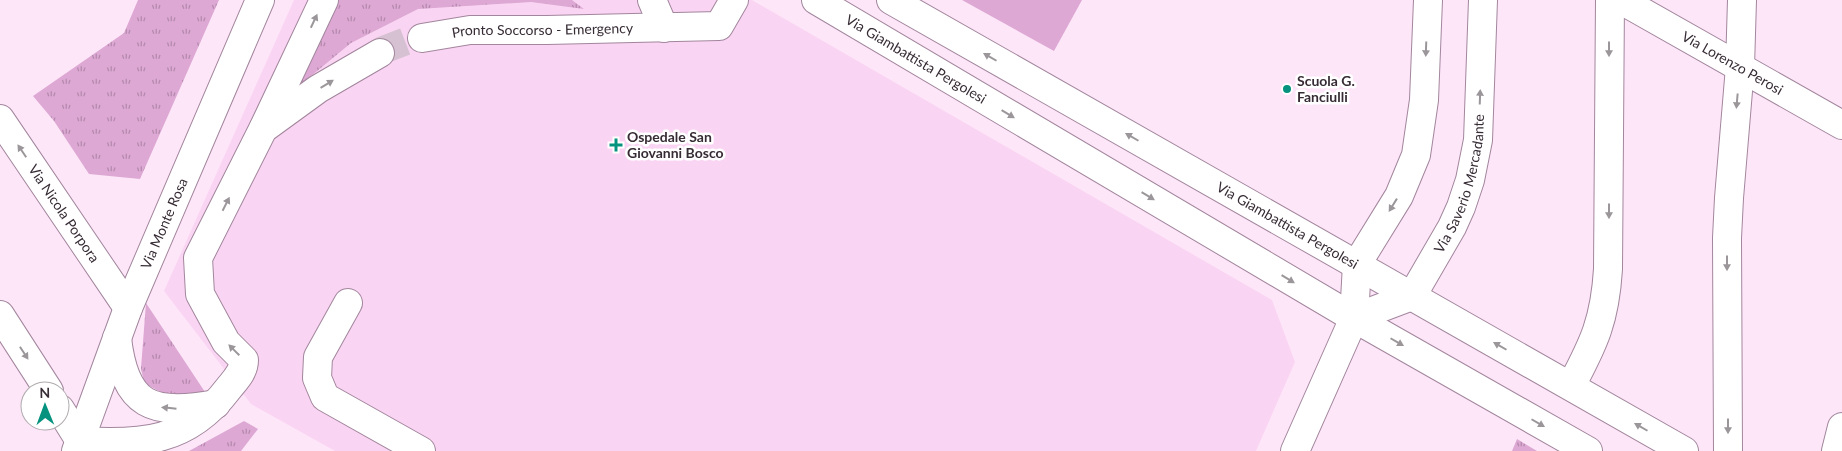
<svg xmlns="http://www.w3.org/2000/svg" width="1842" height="451" font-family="Lato,sans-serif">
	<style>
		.built { fill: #fad5f3 }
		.grass { fill: url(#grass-tufts) }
		.garden { fill: #dda8d4 }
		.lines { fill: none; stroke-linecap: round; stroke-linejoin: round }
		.minor-tunnel { stroke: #d6c1d2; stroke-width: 28; stroke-dasharray: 28 14; stroke-linecap: butt }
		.minor-casing { stroke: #a2869d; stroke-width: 30 }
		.minor { stroke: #fff; stroke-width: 28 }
		.oneway { fill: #9b969a }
		.poi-dot { fill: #05927e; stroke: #fff; stroke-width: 2 }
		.labels { text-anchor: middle; stroke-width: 5; stroke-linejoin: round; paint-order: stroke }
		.street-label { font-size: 14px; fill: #372c35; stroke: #fff }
		.poi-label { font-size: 14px; font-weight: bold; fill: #372c35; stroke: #fff; text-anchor: start }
	</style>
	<defs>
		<pattern id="grass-tufts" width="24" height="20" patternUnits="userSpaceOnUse" patternTransform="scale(1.25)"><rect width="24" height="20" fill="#dda8d4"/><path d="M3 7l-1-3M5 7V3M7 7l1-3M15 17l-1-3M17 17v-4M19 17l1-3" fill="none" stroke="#b489ad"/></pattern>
	</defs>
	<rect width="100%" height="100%" fill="#fee6f9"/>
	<!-- built -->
	<path class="built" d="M 294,0 L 752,0 L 1272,300 L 1295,362 L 1256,451 L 335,451 L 251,404 L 164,291 Z"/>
	<!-- grass -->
	<path class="grass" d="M 138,0 L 219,0 L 140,179 L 89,174 L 54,121 L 33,96 L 124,33 Z
		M 337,0 L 572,0 L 584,9 L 531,2 L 418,9 L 351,43 L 299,86 Z
		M 146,303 L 205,392 L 179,402 L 144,383 L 141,368 Z
		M 244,421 L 258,429 L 241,451 L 189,451 Z
		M 1517,439 L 1537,451 L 1512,451 Z"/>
	<!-- garden -->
	<path class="garden" d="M 962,0 L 1082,0 L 1054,51 Z"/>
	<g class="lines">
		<!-- minor-tunnel -->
		<path class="minor-tunnel" d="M 380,53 L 383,50 L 409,40 L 422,38"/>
		<defs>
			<g id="minor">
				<path d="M 652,0 L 664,28"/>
				<path id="s1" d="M 816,0 L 1354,318 L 1588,451"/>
				<path id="s2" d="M 891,0 L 1684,451"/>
				<path id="s3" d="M 1621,0 L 1842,125"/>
				<path id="s4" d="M 422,38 L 470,30 L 547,30 L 719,26 L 734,0"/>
				<path id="s5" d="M 0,119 L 128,308"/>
				<path d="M 264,127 L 324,0"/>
				<path d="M 348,303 L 318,357 L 317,378 L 325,397 L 421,451"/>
				<path d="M 0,315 L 49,391"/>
				<path id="s6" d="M 1354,318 L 1412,296 L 1452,227 L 1461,207 L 1470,180 L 1478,140 L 1483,0"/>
				<path d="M 117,338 C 125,407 152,416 216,404"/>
				<path d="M 1571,386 C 1594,343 1605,320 1608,269 L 1610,0"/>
				<path d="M 60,409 L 80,441"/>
				<path d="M 80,441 C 141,445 188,442 228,389 C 235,380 244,372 244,360 L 226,342 L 200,294 L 198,258 L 263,129 L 318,89 L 380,53"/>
				<path id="s7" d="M 76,451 L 128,308 L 260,0"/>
				<path d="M 1295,451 L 1354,318 L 1357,264 L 1399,196 L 1416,155 L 1424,100 L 1428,0"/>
				<path d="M 1728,451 L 1727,238 L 1729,198 L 1740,67 L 1742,0"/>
				<path d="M 1836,451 L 1842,427"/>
			</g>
		</defs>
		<!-- minor casing -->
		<use href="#minor" class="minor-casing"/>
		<!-- minor -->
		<use href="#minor" class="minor"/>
	</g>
	<!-- one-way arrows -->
	<defs><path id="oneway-solid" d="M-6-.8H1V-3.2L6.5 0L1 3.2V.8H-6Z" transform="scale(1.25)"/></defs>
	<g class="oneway">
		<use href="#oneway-solid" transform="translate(314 21) rotate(-65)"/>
		<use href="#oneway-solid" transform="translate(1426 49) rotate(92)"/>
		<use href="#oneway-solid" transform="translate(1609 49) rotate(90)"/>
		<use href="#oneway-solid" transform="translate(990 57) rotate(-150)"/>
		<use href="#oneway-solid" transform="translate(327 84) rotate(-31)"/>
		<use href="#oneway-solid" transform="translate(1480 97) rotate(-88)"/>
		<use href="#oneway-solid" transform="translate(1737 101) rotate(95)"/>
		<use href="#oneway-solid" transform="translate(1008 114) rotate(31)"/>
		<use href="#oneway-solid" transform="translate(1132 137) rotate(-150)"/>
		<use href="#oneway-solid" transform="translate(22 151) rotate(-124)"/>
		<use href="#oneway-solid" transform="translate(1148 196) rotate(31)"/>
		<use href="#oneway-solid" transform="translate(226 204) rotate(-63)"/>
		<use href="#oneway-solid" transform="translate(1393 205) rotate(122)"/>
		<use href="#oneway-solid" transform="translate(1609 211) rotate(90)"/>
		<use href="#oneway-solid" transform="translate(1727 263) rotate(90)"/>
		<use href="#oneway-solid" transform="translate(1288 279) rotate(31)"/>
		<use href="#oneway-solid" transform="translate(1397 342) rotate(30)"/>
		<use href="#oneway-solid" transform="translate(1500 346) rotate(-150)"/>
		<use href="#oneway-solid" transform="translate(234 350) rotate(-135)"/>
		<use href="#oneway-solid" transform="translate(24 353) rotate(57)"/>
		<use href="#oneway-solid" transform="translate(169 408) rotate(-174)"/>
		<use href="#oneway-solid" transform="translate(1538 423) rotate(30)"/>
		<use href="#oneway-solid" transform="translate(1728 426) rotate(90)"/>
		<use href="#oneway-solid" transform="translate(1641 427) rotate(-150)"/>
	</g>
	<!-- markers -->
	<g class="poi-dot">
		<circle cx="1287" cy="89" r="5"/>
		<path d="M613.5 137.5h5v5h5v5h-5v5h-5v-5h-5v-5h5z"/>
	</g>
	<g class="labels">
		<!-- street labels -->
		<g class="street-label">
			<text dy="5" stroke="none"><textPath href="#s4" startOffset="121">Pronto Soccorso - Emergency</textPath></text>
			<text dy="5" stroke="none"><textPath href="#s1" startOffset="116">Via Giambattista Pergolesi</textPath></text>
			<text dy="5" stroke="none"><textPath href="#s3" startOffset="128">Via Lorenzo Perosi</textPath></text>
			<text dy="5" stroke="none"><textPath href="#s6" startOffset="186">Via Saverio Mercadante</textPath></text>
			<text dy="5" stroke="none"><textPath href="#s5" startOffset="114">Via Nicola Porpora</textPath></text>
			<text dy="5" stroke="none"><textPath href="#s7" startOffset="244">Via Monte Rosa</textPath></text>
			<text dy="5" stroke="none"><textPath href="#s2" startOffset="456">Via Giambattista Pergolesi</textPath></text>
		</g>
		<!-- poi labels -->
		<g class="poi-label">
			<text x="1297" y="86">Scuola G.<tspan x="1297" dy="16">Fanciulli</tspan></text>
			<text x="627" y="142">Ospedale San<tspan x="627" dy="16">Giovanni Bosco</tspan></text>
		</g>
	</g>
	<!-- north arrow -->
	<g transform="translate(45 406) rotate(359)"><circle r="24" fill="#ffffff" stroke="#afabae"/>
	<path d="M0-4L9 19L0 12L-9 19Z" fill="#05927e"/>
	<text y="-8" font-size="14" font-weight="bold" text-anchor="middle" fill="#372c35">N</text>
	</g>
</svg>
